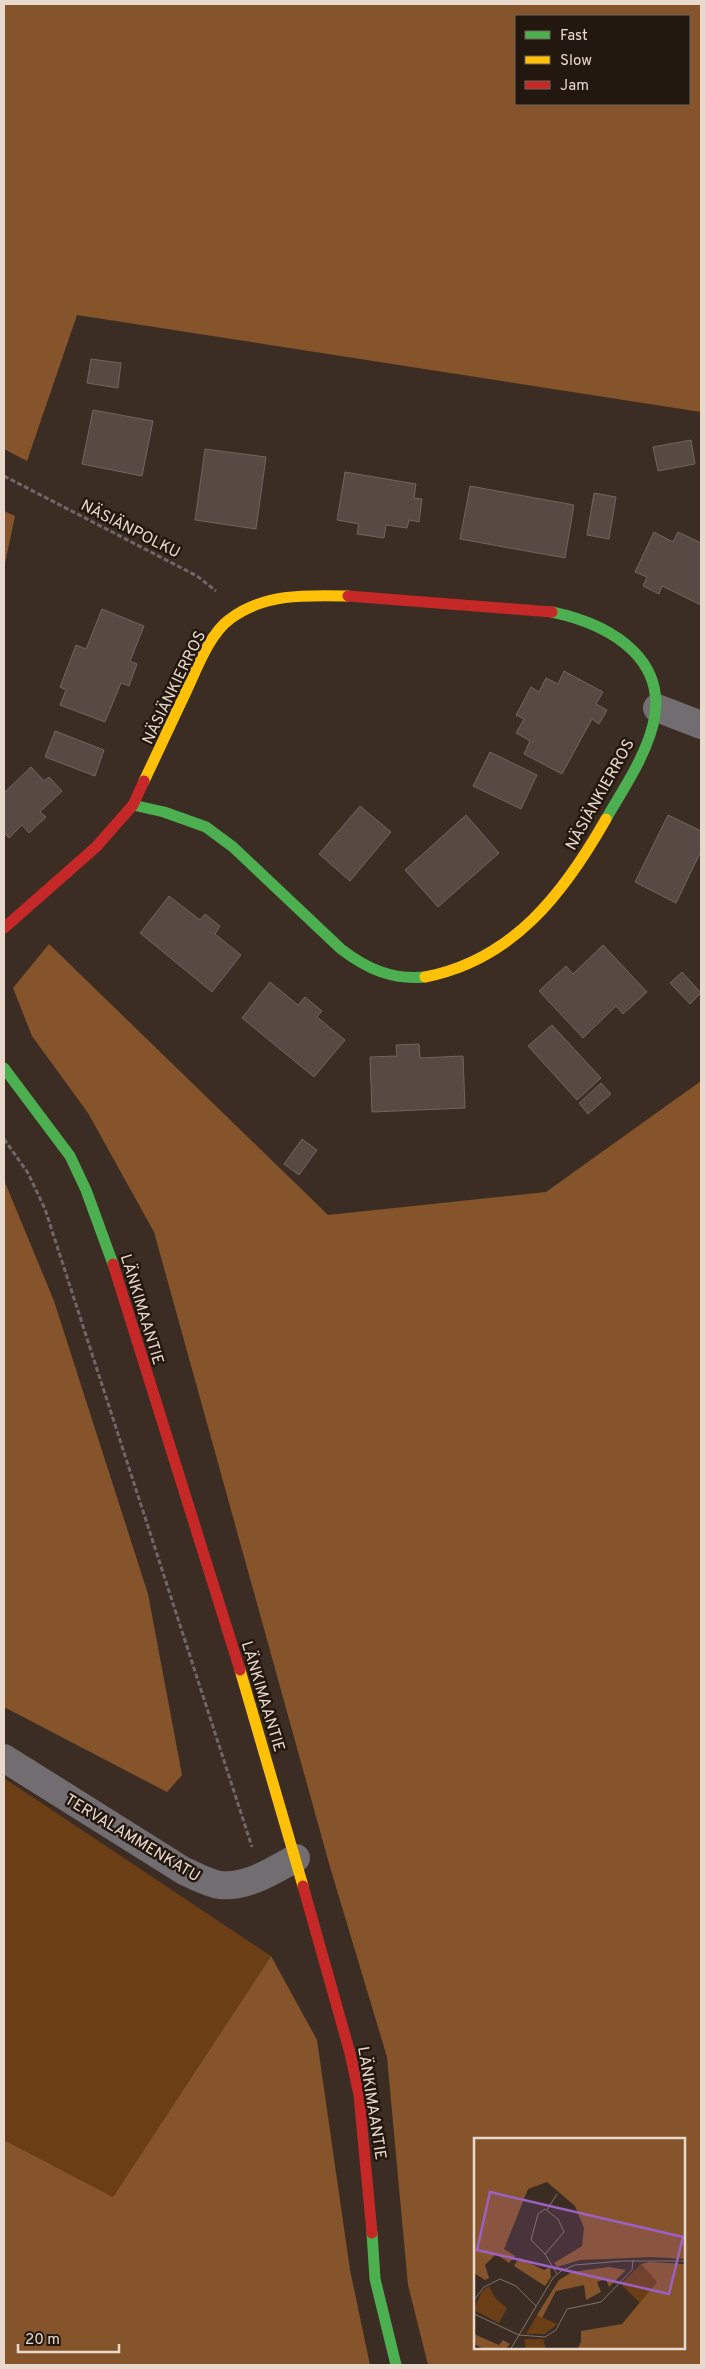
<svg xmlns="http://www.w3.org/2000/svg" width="705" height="2369" font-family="Overpass,sans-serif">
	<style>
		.green { fill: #6c3e16 }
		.forest { fill: #86542b; fill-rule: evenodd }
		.building { fill: #564a42; stroke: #71655c }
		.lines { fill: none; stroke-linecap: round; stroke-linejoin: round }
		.path { stroke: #6f6767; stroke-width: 3; stroke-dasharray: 5 2.5; stroke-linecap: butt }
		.street { stroke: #726d71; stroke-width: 28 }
		.fast { stroke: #4caf50; stroke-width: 11 }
		.slow { stroke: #ffc107; stroke-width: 11 }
		.jam { stroke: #c62828; stroke-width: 11 }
		.labels { text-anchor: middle; stroke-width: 5; stroke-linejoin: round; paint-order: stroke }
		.street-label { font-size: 16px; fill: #e9d9cd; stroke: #23180f }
		.inset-road { fill: none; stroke: #817268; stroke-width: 1 }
		.view { fill: #9c60c3; fill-opacity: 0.15; stroke: #9c60c3; stroke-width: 2.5 }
		.inset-edge { fill: none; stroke: #e9d9cd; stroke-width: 2.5 }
	</style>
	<rect width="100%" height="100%" fill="#3c2d24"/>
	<!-- green -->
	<path class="green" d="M 4,1778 L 271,1956 L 113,2197 L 4,2140 Z"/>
	<!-- forest -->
	<path class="forest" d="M 4,4 L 701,4 L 701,412 L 77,315 L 27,461 L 4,449 ZM 516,16 L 689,16 L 689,104 L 516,104 Z
		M 4,511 L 15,516 L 4,568 Z
		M 49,944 L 328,1215 L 546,1192 L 701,1081 L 701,2365 L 428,2365 L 408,2285 L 387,2057 L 330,1867 L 154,1232 L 88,1113 L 32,1036 L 13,988 ZM 475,2139 L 684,2139 L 684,2348 L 475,2348 Z
		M 4,1180 L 54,1301 L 148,1594 L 182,1775 L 167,1792 L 4,1707 Z
		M 271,1956 L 317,2040 L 350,2270 L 370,2365 L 4,2365 L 4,2140 L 113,2197 Z"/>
	<!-- building -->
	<path class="building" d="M 91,359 L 121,363 L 118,388 L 87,383 Z
		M 93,410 L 153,421 L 142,476 L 82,464 Z
		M 691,440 L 695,464 L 658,471 L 653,447 Z
		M 205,449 L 266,457 L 256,529 L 195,520 Z
		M 345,472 L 416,484 L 414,498 L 422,499 L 419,522 L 409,520 L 407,528 L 386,525 L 384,538 L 357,534 L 359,524 L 337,520 Z
		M 470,486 L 574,505 L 565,558 L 460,539 Z
		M 594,493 L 616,497 L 609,539 L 587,535 Z
		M 654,532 L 673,542 L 678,532 L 701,543 L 701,605 L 662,586 L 659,594 L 643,586 L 647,577 L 635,572 Z
		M 102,609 L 144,626 L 130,661 L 137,664 L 129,686 L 121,683 L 105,722 L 60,705 L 66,690 L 60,687 L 76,645 L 86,649 Z
		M 564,671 L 603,692 L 596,704 L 607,710 L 599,724 L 592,719 L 562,774 L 524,754 L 530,741 L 516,733 L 524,719 L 516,715 L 531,687 L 539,692 L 546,678 L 558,684 Z
		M 55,731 L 104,750 L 95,776 L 45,757 Z
		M 490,752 L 537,775 L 521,809 L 473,786 Z
		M 31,767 L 44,781 L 49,777 L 62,791 L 40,812 L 46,817 L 29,833 L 22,825 L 9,838 L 4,833 L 4,793 Z
		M 360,806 L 391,832 L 350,881 L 319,854 Z
		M 466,815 L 499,853 L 438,907 L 405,870 Z
		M 668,815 L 701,831 L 701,851 L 676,903 L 635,882 Z
		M 169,896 L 200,920 L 205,914 L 220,926 L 215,934 L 241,955 L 212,992 L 140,933 Z
		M 603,945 L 647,992 L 623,1014 L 616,1006 L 583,1038 L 539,991 L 566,966 L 573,974 Z
		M 682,972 L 701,993 L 690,1004 L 670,983 Z
		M 270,982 L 298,1005 L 305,997 L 322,1011 L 317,1017 L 345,1040 L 314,1077 L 242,1018 Z
		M 552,1025 L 601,1078 L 577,1100 L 528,1046 Z
		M 419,1044 L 420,1058 L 463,1056 L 465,1108 L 372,1112 L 370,1057 L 397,1056 L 396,1045 Z
		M 601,1083 L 611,1094 L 588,1114 L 579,1103 Z
		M 302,1139 L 317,1150 L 299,1175 L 284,1164 Z"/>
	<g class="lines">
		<!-- path -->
		<path class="path" d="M 4,476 L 197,576 L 216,591
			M 4,1139 L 28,1173 L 45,1209 L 252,1847"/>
		<!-- street -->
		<path class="street" d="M 657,708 L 701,725
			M 4,1758 L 184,1871 C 196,1876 207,1883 220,1885 C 247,1888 274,1870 296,1858"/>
		<!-- fast -->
		<path class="fast" d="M 552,612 C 613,625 675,662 650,735 C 640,765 622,791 606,819
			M 133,805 L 164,812 L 206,827 L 233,847 L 341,949 C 367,969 392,980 425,977
			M 4,1068 L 70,1156 L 86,1190 L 113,1264
			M 372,2233 L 375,2279 L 396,2365"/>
		<!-- slow -->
		<path class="slow" d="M 144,781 C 158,752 171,723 185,694 C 196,671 209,634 230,619 C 264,593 308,595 348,596
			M 425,977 C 513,960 564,893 606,819
			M 240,1670 L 303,1886"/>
		<!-- jam -->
		<path class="jam" d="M 348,596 L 552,612
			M 4,928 L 96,847 L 133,805 L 144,781
			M 113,1264 L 240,1670
			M 303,1886 L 350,2053 L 359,2095 L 372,2233"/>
	</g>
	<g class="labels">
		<!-- street labels -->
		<g class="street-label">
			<text transform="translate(131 528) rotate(27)" y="6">NÄSIÄNPOLKU</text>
			<text transform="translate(173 687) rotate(-64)" y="6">NÄSIÄNKIERROS</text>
			<text transform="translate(599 794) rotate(-61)" y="6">NÄSIÄNKIERROS</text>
			<text transform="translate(143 1309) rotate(73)" y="6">LÄNKIMAANTIE</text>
			<text transform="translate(264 1696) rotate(73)" y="6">LÄNKIMAANTIE</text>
			<text transform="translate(133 1837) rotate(31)" y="6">TERVALAMMENKATU</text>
			<text transform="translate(373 2103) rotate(81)" y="6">LÄNKIMAANTIE</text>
		</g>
	</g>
	<!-- overview -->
	<g transform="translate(474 2138)">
		<rect width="211" height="211" fill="#3c2d24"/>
		<path d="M 167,126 L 183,144 L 166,165 L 147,146 ZM 15,148 L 22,161 L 33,170 L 25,185 L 0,172 L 8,153 ZM 63,177 L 83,186 L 71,196 L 52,196 ZM 50,201 L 69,201 L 72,211 L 52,211 Z" fill="#6c3e16"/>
		<path d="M 0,0 L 211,0 L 211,121 L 177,119 L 106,122 L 83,129 L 80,125 L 108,108 L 110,90 L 101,68 L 73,44 L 54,51 L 30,111 L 41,118 L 35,125 L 22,116 L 11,127 L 15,140 L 11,142 L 0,135 ZM 45,120 L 70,132 L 76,129 L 77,139 L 71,148 L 40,128 ZM 175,124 L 211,126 L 211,211 L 103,212 L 107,204 L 107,193 L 148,186 L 183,144 L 167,126 ZM 135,129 L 152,132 L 135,149 L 132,141 L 123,144 L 127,154 L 112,162 L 110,147 L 82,153 L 68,180 L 63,177 L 85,142 L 98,134 ZM 0,196 L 25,207 L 29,202 L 36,206 L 31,211 L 10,211 L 0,206 Z" fill="#86542b"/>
		<path class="inset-road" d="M 73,72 L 83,56M 71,116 L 90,94 L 84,81 L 71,71 L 64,76 L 57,102 L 71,116 L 83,136M 0,162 L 10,149 L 26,141 L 42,148 L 62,168M 0,176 L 45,197 L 71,199 L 82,192 L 93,171 L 127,164 L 158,132 L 159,122M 36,212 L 79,140 L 87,133 L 101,127 L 148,123 L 212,123"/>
		<path class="view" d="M 16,54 L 209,99 L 195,156 L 3,112 Z"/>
		<rect width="211" height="211" class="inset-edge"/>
	</g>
	<!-- border -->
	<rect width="705" height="2369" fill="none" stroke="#e9d9cd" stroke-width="10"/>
	<!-- legend -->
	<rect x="515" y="15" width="175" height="90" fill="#23180f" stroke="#72655b"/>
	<rect x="525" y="31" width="25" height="8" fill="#4caf50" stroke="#72655b"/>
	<text x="560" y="40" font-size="15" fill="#e9d9cd">Fast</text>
	<rect x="525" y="56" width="25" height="8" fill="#ffc107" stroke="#72655b"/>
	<text x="560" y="65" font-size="15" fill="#e9d9cd">Slow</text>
	<rect x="525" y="81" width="25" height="8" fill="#c62828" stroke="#72655b"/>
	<text x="560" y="90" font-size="15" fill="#e9d9cd">Jam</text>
	<!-- scale -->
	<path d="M18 2344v8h101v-8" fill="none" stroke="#e9d9cd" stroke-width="2.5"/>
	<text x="25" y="2344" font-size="15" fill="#e9d9cd" stroke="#23180f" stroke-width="4" paint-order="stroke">20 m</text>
</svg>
